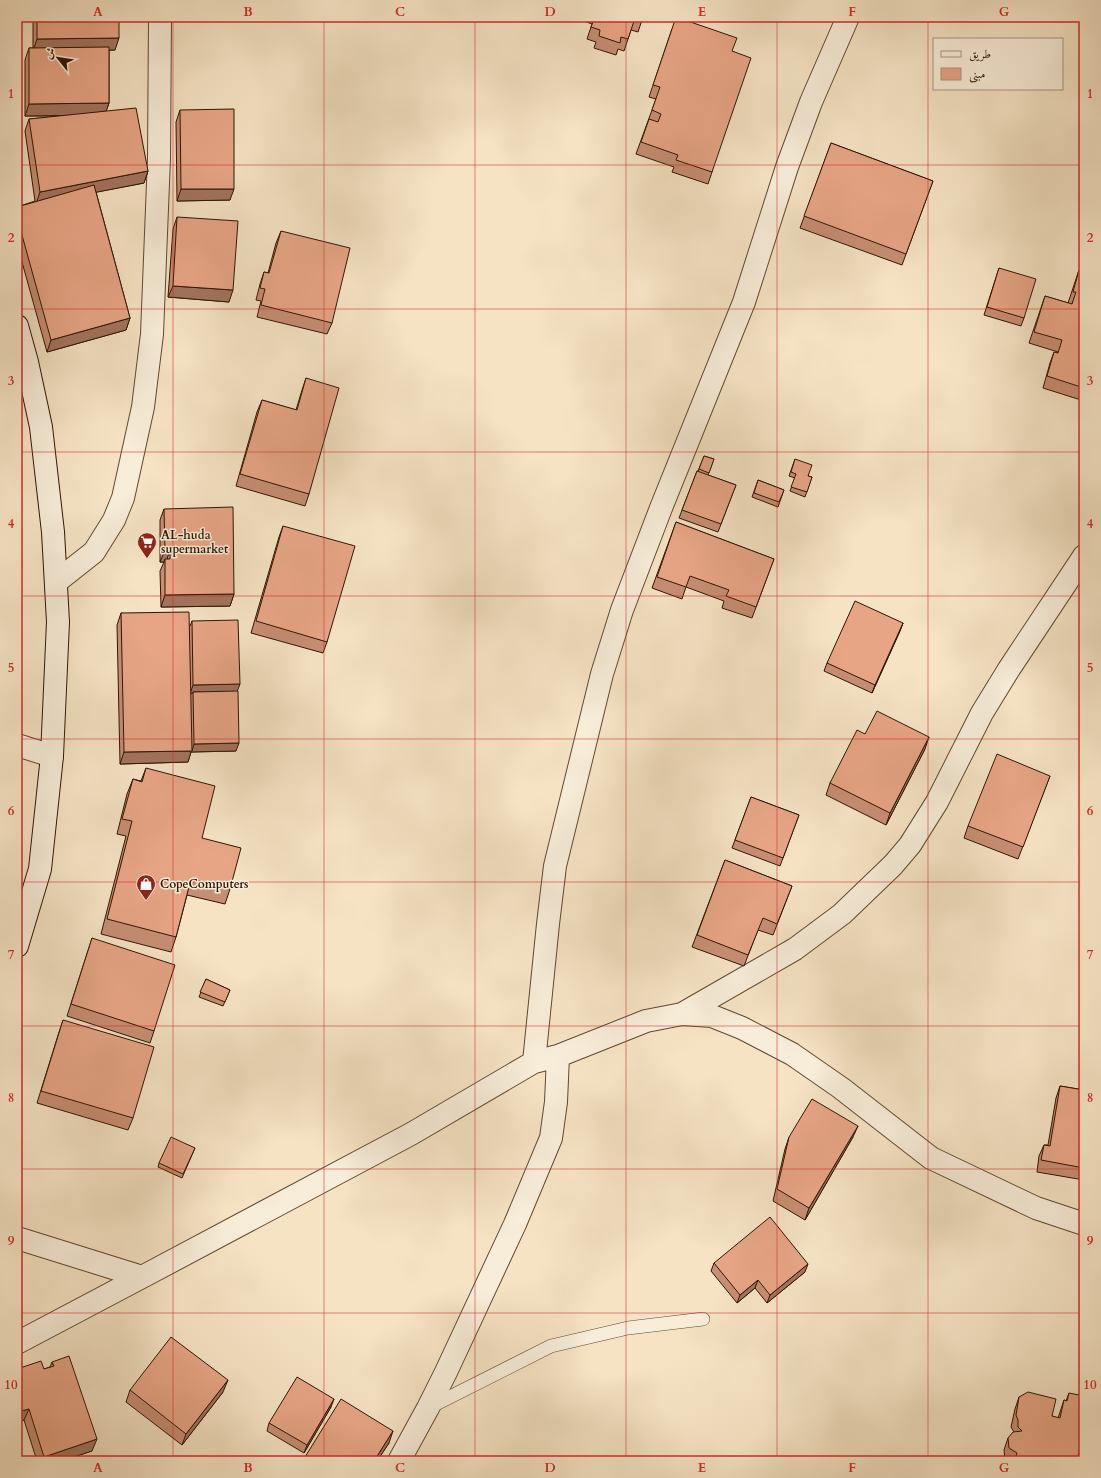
<svg xmlns="http://www.w3.org/2000/svg" width="1101" height="1478" font-family="Cardo,Amiri,serif">
	<style>
		.lines { fill: none; stroke-linecap: round; stroke-linejoin: round }
		.lane-casing { stroke: #614831; stroke-width: 14 }
		.street-casing { stroke: #614831; stroke-width: 24 }
		.secondary-casing { stroke: #301400; stroke-width: 24 }
		.lane { stroke: #f8edd9; stroke-width: 13 }
		.street { stroke: #f8edd9; stroke-width: 22 }
		.secondary { stroke: #f8edd9; stroke-width: 22 }
		.wall { fill: #c78e73; stroke: #301400 }
		.shaded-wall { fill: #a2745e; stroke: #301400 }
		.building { fill: #e7a586; stroke: #301400 }
		.grid { fill: none; stroke: #d62828; stroke-width: 1; stroke-opacity: 0.55 }
		.labels { text-anchor: middle; stroke-width: 3; stroke-linejoin: round; paint-order: stroke }
		.poi-label { font-size: 12px; font-weight: bold; fill: #301400; stroke: #f8edd9; text-anchor: start }
		.neatline { fill: none; stroke: #d62828; stroke-width: 1.5 }
		.grid-label { font-size: 13px; text-anchor: middle; font-weight: bold; fill: #d62828 }
	</style>
	<rect width="100%" height="100%" fill="#f5e3c4"/>
	<filter id="stains"><feTurbulence type="fractalNoise" baseFrequency=".005" numOctaves="4"/><feColorMatrix values="0 0 0 0 .2 0 0 0 0 .09 0 0 0 0 .02 0 0 0 .5 -.17"/></filter>
	<radialGradient id="worn" r=".72"><stop offset=".6" stop-color="#630" stop-opacity="0"/><stop offset="1" stop-color="#630" stop-opacity=".3"/></radialGradient>
	<g class="lines">
		<defs>
			<path id="lane" d="M 430,1407 L 551,1346 L 628,1328 L 703,1319"/>
			<path id="street" d="M 56,582 L 94,552 L 114,520 L 123,498 L 143,407 L 152,334 L 159,158 L 160,17
				M 17,745 L 52,756
				M 682,1014 L 712,1016 L 742,1028 L 792,1054 L 841,1088 L 931,1158 L 1036,1208 L 1084,1224
				M 534,1062 L 548,924 L 555,866 L 602,674 L 622,610 L 661,508 L 744,302 L 787,167 L 811,102 L 848,17
				M 17,1238 L 142,1277 L 411,1134 L 534,1062 L 558,1056 L 646,1021 L 682,1014 L 795,949 L 842,914 L 893,865 L 910,845 L 937,802 L 982,713 L 1009,669 L 1084,556
				M 17,1343 L 142,1277
				M 399,1461 L 428,1408 L 446,1372 L 515,1224 L 551,1138 L 556,1102 L 558,1056"/>
			<path id="secondary" d="M 17,326 L 27,362 L 41,427 L 53,532 L 58,622 L 52,756 L 40,869 L 17,946"/>
		</defs>
		<!-- lane casing -->
		<use href="#lane" class="lane-casing"/>
		<!-- street casing -->
		<use href="#street" class="street-casing"/>
		<!-- secondary casing -->
		<use href="#secondary" class="secondary-casing"/>
		<!-- lane -->
		<use href="#lane" class="lane"/>
		<!-- street -->
		<use href="#street" class="street"/>
		<!-- secondary -->
		<use href="#secondary" class="secondary"/>
	</g>
	<!-- wall -->
	<path class="wall" d="M 33,17 L 119,17 L 115,50 L 109,50 L 109,103 L 106,111 L 148,171 L 144,183 L 96,192 L 130,318 L 126,330 L 47,352 L 17,244 L 17,207 L 35,201 L 25,131 L 29,119 L 62,116 L 25,116 L 25,60 L 29,48 L 33,48 Z
		M 585,17 L 643,17 L 638,32 L 631,30 L 624,51 L 618,49 L 616,55 L 594,48 L 596,42 L 587,39 L 592,24 L 584,21 Z
		M 672,29 L 732,51 L 712,172 L 708,184 L 672,172 L 674,167 L 636,154 L 656,99 L 649,97 Z
		M 180,110 L 230,200 L 177,201 L 176,122 Z
		M 831,143 L 933,181 L 902,265 L 800,228 Z
		M 177,217 L 229,302 L 168,297 L 173,229 Z
		M 281,231 L 332,323 L 327,334 L 257,317 L 261,301 L 256,300 L 260,284 L 264,272 L 268,273 L 276,243 Z
		M 999,268 L 1024,318 L 1021,326 L 984,315 Z
		M 1079,270 L 1084,272 L 1084,401 L 1043,388 L 1050,363 L 1054,352 L 1057,353 L 1058,352 L 1029,343 L 1045,296 L 1068,303 Z
		M 306,378 L 309,494 L 305,506 L 236,486 L 257,412 L 262,400 L 296,410 L 302,390 Z
		M 704,456 L 714,459 L 708,475 L 736,485 L 718,532 L 679,518 L 697,471 L 698,471 Z
		M 795,459 L 808,476 L 812,477 L 805,497 L 790,491 L 795,478 L 789,476 Z
		M 758,480 L 784,490 L 778,507 L 752,497 Z
		M 164,509 L 234,594 L 230,606 L 161,607 L 160,571 L 164,562 L 160,562 L 160,520 Z
		M 676,522 L 774,559 L 752,618 L 722,608 L 724,601 L 686,587 L 682,599 L 652,588 Z
		M 283,526 L 327,642 L 323,653 L 251,633 L 279,537 Z
		M 121,613 L 190,626 L 192,621 L 237,691 L 236,751 L 191,752 L 188,762 L 120,764 L 117,625 Z
		M 903,623 L 900,631 L 872,693 L 824,671 L 827,663 Z
		M 865,734 L 925,749 L 886,825 L 826,795 L 830,783 Z
		M 146,768 L 202,838 L 230,889 L 225,904 L 187,895 L 176,937 L 171,952 L 101,934 L 126,836 L 117,834 L 127,794 L 133,779 L 141,781 Z
		M 1050,776 L 1018,859 L 964,838 L 968,826 Z
		M 751,797 L 799,815 L 780,866 L 732,848 Z
		M 725,860 L 792,886 L 773,935 L 758,930 L 744,966 L 692,947 Z
		M 92,938 L 154,1031 L 150,1043 L 67,1016 Z
		M 206,979 L 230,990 L 223,1006 L 199,997 Z
		M 63,1020 L 133,1118 L 128,1130 L 37,1103 L 59,1032 Z
		M 1060,1086 L 1084,1090 L 1084,1180 L 1037,1172 L 1039,1156 L 1044,1145 L 1048,1145 L 1056,1098 Z
		M 789,1137 L 853,1137 L 805,1220 L 773,1201 L 785,1149 Z
		M 195,1148 L 182,1178 L 158,1167 L 159,1163 Z
		M 714,1263 L 805,1272 L 767,1303 L 755,1288 L 737,1303 L 711,1271 Z
		M 52,1362 L 92,1451 L 61,1461 L 37,1461 L 24,1420 L 17,1423 L 17,1369 L 44,1369 L 50,1367 Z
		M 130,1390 L 223,1392 L 182,1445 L 126,1402 Z
		M 1069,1393 L 1077,1461 L 1007,1461 L 1005,1460 L 1004,1450 L 1008,1438 L 1014,1432 L 1011,1427 L 1015,1409 L 1019,1397 L 1052,1416 L 1058,1418 L 1064,1400 L 1066,1401 Z
		M 331,1407 L 304,1453 L 267,1431 L 269,1423 Z
		M 389,1443 L 377,1461 L 304,1461 L 305,1457 Z"/>
	<!-- shaded-wall -->
	<path class="shaded-wall" d="M 119,38 L 115,50 L 33,51 L 37,39 Z
		M 109,103 L 105,115 L 25,116 L 29,104 Z
		M 148,171 L 144,183 L 36,204 L 40,192 Z
		M 181,189 L 234,189 L 230,200 L 177,201 Z
		M 173,286 L 233,290 L 229,302 L 168,297 Z
		M 130,318 L 126,330 L 47,352 L 51,340 Z
		M 165,550 L 170,550 L 166,562 L 165,559 L 164,562 L 160,562 Z
		M 234,594 L 230,606 L 161,607 L 165,595 Z
		M 903,623 L 900,631 L 872,693 L 875,685 Z
		M 240,684 L 237,692 L 193,692 L 193,693 L 190,694 L 193,685 Z
		M 929,737 L 925,749 L 886,825 L 890,813 Z
		M 239,743 L 236,751 L 191,752 L 188,762 L 120,764 L 124,752 L 192,751 L 194,744 Z
		M 858,1126 L 853,1137 L 805,1220 L 809,1208 Z
		M 808,1264 L 805,1272 L 767,1303 L 770,1295 Z
		M 758,1280 L 755,1288 L 737,1303 L 740,1295 Z
		M 228,1380 L 223,1392 L 182,1445 L 186,1434 Z
		M 334,1399 L 331,1407 L 304,1453 L 307,1445 Z
		M 29,1409 L 24,1420 L 17,1423 L 17,1412 Z
		M 393,1431 L 389,1443 L 377,1461 L 374,1461 Z
		M 97,1439 L 92,1451 L 61,1461 L 42,1461 L 44,1457 Z"/>
	<!-- building -->
	<path class="building" d="M 37,17 L 119,17 L 119,38 L 37,39 Z
		M 595,17 L 643,17 L 642,20 L 635,18 L 628,39 L 621,37 L 620,43 L 599,36 L 600,30 L 591,27 Z
		M 676,17 L 737,38 L 732,51 L 751,58 L 712,172 L 676,160 L 678,155 L 641,142 L 649,119 L 658,122 L 661,114 L 652,110 L 660,87 L 653,85 Z
		M 109,47 L 109,103 L 29,104 L 29,48 Z
		M 136,108 L 148,171 L 40,192 L 29,119 Z
		M 234,109 L 234,189 L 181,189 L 180,110 Z
		M 831,143 L 933,181 L 906,254 L 804,216 Z
		M 94,185 L 130,318 L 51,340 L 17,217 L 17,207 Z
		M 177,217 L 238,221 L 233,290 L 173,286 Z
		M 281,231 L 350,248 L 332,323 L 261,305 L 265,289 L 260,288 L 264,272 L 269,273 Z
		M 999,268 L 1036,279 L 1024,318 L 987,307 Z
		M 1079,270 L 1084,272 L 1084,388 L 1047,376 L 1054,352 L 1058,353 L 1062,340 L 1034,332 L 1045,296 L 1072,304 L 1076,292 L 1073,292 Z
		M 306,378 L 339,388 L 309,494 L 240,474 L 262,400 L 297,410 Z
		M 704,456 L 714,459 L 709,473 L 699,469 Z
		M 795,459 L 812,465 L 808,476 L 812,477 L 807,492 L 791,487 L 796,474 L 791,472 Z
		M 697,471 L 736,485 L 721,524 L 682,510 Z
		M 758,480 L 784,490 L 779,502 L 754,493 Z
		M 233,507 L 234,594 L 165,595 L 165,559 L 170,559 L 170,550 L 165,550 L 164,509 Z
		M 676,522 L 774,559 L 756,607 L 726,596 L 729,590 L 690,576 L 686,587 L 657,577 Z
		M 283,526 L 355,546 L 327,642 L 256,621 Z
		M 17,566 L 19,566 L 17,611 Z
		M 855,601 L 903,623 L 875,685 L 827,663 Z
		M 189,612 L 192,751 L 124,752 L 121,613 Z
		M 238,620 L 240,684 L 193,685 L 192,621 Z
		M 238,691 L 239,743 L 194,744 L 193,692 Z
		M 877,711 L 929,737 L 890,813 L 830,783 L 857,730 L 865,734 Z
		M 997,754 L 1050,776 L 1023,847 L 968,826 Z
		M 146,768 L 215,786 L 202,838 L 241,848 L 230,889 L 191,879 L 176,937 L 107,919 L 132,821 L 122,819 L 133,779 L 142,782 Z
		M 751,797 L 799,815 L 783,858 L 735,840 Z
		M 725,860 L 792,886 L 777,924 L 763,918 L 748,955 L 697,935 Z
		M 92,938 L 175,965 L 154,1031 L 71,1004 Z
		M 206,979 L 230,990 L 225,1002 L 200,992 Z
		M 63,1020 L 154,1047 L 133,1118 L 41,1091 Z
		M 1060,1086 L 1084,1090 L 1084,1168 L 1041,1160 L 1044,1145 L 1050,1146 Z
		M 812,1099 L 858,1126 L 809,1208 L 777,1189 L 789,1137 Z
		M 171,1137 L 195,1148 L 183,1174 L 159,1163 Z
		M 770,1217 L 808,1264 L 770,1295 L 758,1280 L 740,1295 L 714,1263 Z
		M 171,1337 L 228,1380 L 186,1434 L 130,1390 Z
		M 69,1356 L 97,1439 L 44,1457 L 29,1409 L 17,1412 L 17,1389 L 22,1388 L 17,1373 L 17,1369 L 41,1361 L 44,1369 L 54,1366 L 52,1362 Z
		M 297,1377 L 334,1399 L 307,1445 L 269,1423 Z
		M 1028,1392 L 1056,1399 L 1052,1416 L 1060,1418 L 1064,1400 L 1067,1401 L 1069,1393 L 1084,1396 L 1084,1430 L 1077,1461 L 1015,1461 L 1017,1453 L 1009,1448 L 1008,1438 L 1013,1432 L 1022,1431 L 1018,1427 L 1018,1420 L 1016,1415 L 1019,1397 Z
		M 341,1399 L 393,1431 L 374,1461 L 312,1461 L 305,1457 Z
		M 208,1458 L 212,1461 L 206,1461 Z"/>
	<!-- grid -->
	<path class="grid" d="M 173,17 L 173,1461M 324,17 L 324,1461M 475,17 L 475,1461M 626,17 L 626,1461M 777,17 L 777,1461M 928,17 L 928,1461M 17,165 L 1084,165M 17,309 L 1084,309M 17,452 L 1084,452M 17,596 L 1084,596M 17,739 L 1084,739M 17,882 L 1084,882M 17,1026 L 1084,1026M 17,1169 L 1084,1169M 17,1313 L 1084,1313"/>
	<!-- icons -->
	<defs>
		<symbol id="supermarket-pin" viewBox="-11 -11 22 30"><path d="M0 17L-7.5 6A9.5 9.5 0 1 1 7.5 6Z" fill="#8f2418" stroke="#f8edd9"/><path d="M-6-5.5h2.5l.6 2H6L4.5 2H-2.5L-4.4-4H-6ZM-1.5 3.2a1.3 1.3 0 1 0 .1 0ZM3 3.2a1.3 1.3 0 1 0 .1 0Z" fill="#fff"/></symbol>
		<symbol id="shop-pin" viewBox="-11 -11 22 30"><path d="M0 17L-7.5 6A9.5 9.5 0 1 1 7.5 6Z" fill="#8f2418" stroke="#f8edd9"/><path d="M-5-2.5h2.3a2.7 3.5 0 0 1 5.4 0H5L5.5 6h-11ZM-1.5-2.5h3a1.5 2.3 0 0 0-3 0Z" fill="#fff"/></symbol>
	</defs>
	<g fill-rule="evenodd">
		<use href="#supermarket-pin" x="136" y="531" width="22" height="30"/>
		<use href="#shop-pin" x="135" y="873" width="22" height="30"/>
	</g>
	<g class="labels">
		<!-- poi labels -->
		<g class="poi-label">
			<text x="161" y="539">AL-huda<tspan x="161" dy="14">supermarket</tspan></text>
			<text x="160" y="888">CopeComputers</text>
		</g>
	</g>
	<!-- margin -->
	<rect width="1101" height="1478" fill="none" stroke="#f5e3c4" stroke-width="44"/>
	<!-- legend -->
	<rect x="933" y="38" width="130" height="52" fill="#f8edd9" stroke="#a89682"/>
	<rect x="941" y="51" width="20" height="6" fill="#f8edd9" stroke="#a89682"/>
	<text x="969" y="58" font-size="12" fill="#301400">طريق</text>
	<rect x="941" y="68" width="20" height="12" fill="#e7a586" stroke="#a89682"/>
	<text x="969" y="78" font-size="12" fill="#301400">مبنى</text>
	<!-- north arrow -->
	<g transform="translate(58 58) rotate(300)" stroke="#f8edd9" stroke-width="3" paint-order="stroke">
	<path d="M0-3L7 15L0 10L-7 15Z" fill="#301400"/>
	<text y="-6" font-size="11" font-weight="bold" text-anchor="middle" fill="#301400">ش</text>
	</g>
	<rect x="22" y="22" width="1057" height="1434" class="neatline"/>
	<g class="grid-label">
		<text x="98" y="16">A</text>
		<text x="248" y="16">B</text>
		<text x="400" y="16">C</text>
		<text x="550" y="16">D</text>
		<text x="702" y="16">E</text>
		<text x="852" y="16">F</text>
		<text x="1004" y="16">G</text>
		<text x="11" y="98">1</text>
		<text x="1090" y="98">1</text>
		<text x="11" y="242">2</text>
		<text x="1090" y="242">2</text>
		<text x="11" y="385">3</text>
		<text x="1090" y="385">3</text>
		<text x="11" y="528">4</text>
		<text x="1090" y="528">4</text>
		<text x="11" y="672">5</text>
		<text x="1090" y="672">5</text>
		<text x="11" y="815">6</text>
		<text x="1090" y="815">6</text>
		<text x="11" y="959">7</text>
		<text x="1090" y="959">7</text>
		<text x="11" y="1102">8</text>
		<text x="1090" y="1102">8</text>
		<text x="11" y="1245">9</text>
		<text x="1090" y="1245">9</text>
		<text x="11" y="1389">10</text>
		<text x="1090" y="1389">10</text>
		<text x="98" y="1472">A</text>
		<text x="248" y="1472">B</text>
		<text x="400" y="1472">C</text>
		<text x="550" y="1472">D</text>
		<text x="702" y="1472">E</text>
		<text x="852" y="1472">F</text>
		<text x="1004" y="1472">G</text>
	</g>
	<rect width="100%" height="100%" filter="url(#stains)"/>
	<rect width="100%" height="100%" fill="url(#worn)"/>
</svg>
